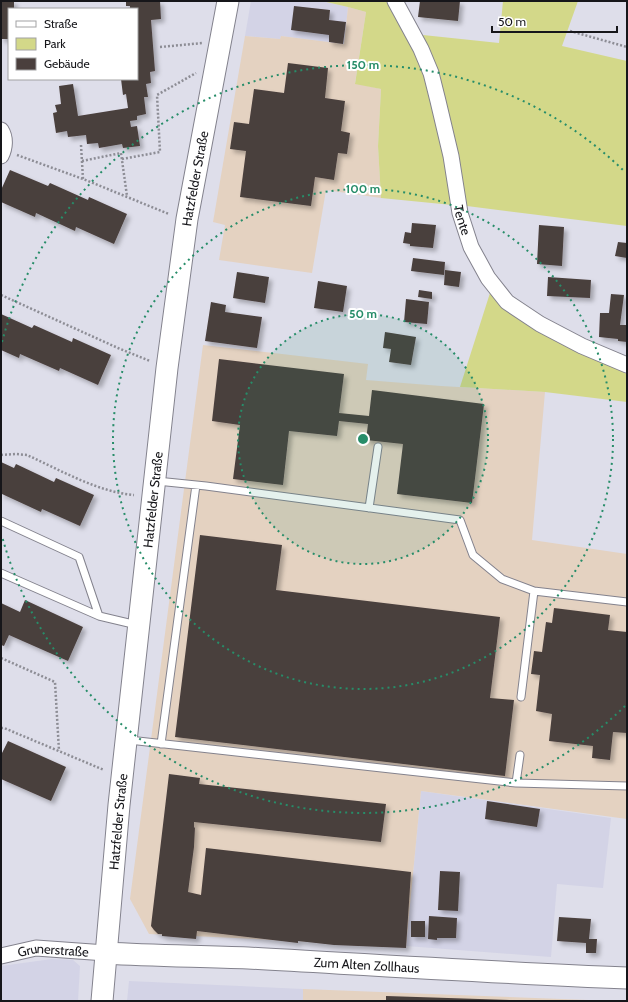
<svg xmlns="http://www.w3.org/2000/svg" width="628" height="1002" font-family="Cabin,sans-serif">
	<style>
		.built { fill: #d3d3e6 }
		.industrial { fill: #e4d2c1 }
		.green { fill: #d3d889 }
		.building { fill: #4a3f3d; filter: url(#shadow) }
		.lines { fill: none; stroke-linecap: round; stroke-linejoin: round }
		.lane-casing { stroke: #83828d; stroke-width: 9 }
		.street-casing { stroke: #83828d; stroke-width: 17 }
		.secondary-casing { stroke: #83828d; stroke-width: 23 }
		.path { stroke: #8d8d95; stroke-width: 2.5; stroke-dasharray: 2 2; stroke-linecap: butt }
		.lane { stroke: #fff; stroke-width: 7 }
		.street { stroke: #fff; stroke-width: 15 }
		.secondary { stroke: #fff; stroke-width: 21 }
		.ring { fill: none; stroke: #278d69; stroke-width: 2; stroke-dasharray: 2 4 }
		.labels { text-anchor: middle; stroke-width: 4; stroke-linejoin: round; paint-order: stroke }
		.street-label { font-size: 13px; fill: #16161a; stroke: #fff }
		.centre { fill: #278d69; stroke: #fff; stroke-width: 2 }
		.ring-label { font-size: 12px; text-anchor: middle; font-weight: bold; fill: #278d69; stroke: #fff; stroke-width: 4; stroke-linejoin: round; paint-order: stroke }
	</style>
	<defs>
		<filter id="shadow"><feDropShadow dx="3.5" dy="3.5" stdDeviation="2" flood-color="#0004"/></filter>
	</defs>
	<rect width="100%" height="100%" fill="#dedeea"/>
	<!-- built -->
	<path class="built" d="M 251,1 L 322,1 L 348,7 L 344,44 L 281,36 L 280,39 L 245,36 Z
		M 421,791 L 611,818 L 603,888 L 557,884 L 551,957 L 406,946 Z
		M 52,959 L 73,960 L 80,966 L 78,1001 L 1,1001 L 1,966 Z
		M 129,981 L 303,989 L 303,1001 L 127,1001 Z"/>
	<!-- industrial -->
	<path class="industrial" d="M 348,7 L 366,12 L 355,83 L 381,89 L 378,146 L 381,198 L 326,190 L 312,273 L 219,260 L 225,225 L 213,222 L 245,36 L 280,39 L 281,36 L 344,44 Z
		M 203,345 L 368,364 L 366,380 L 441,386 L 545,392 L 532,540 L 627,554 L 627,819 L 421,791 L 406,946 L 149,934 L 130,899 Z
		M 303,989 L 615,1001 L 303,1001 Z"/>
	<!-- green -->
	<path class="green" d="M 322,1 L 389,1 L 419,59 L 426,79 L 445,161 L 452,205 L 381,198 L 378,146 L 381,89 L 355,84 L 366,12 L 348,7 Z
		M 503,1 L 578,1 L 562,46 L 627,61 L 627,226 L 467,206 L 451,131 L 430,51 L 423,35 L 499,43 Z
		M 490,293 L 507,309 L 577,349 L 627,374 L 627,402 L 545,392 L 460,387 Z"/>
	<!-- building -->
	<path class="building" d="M 1,1 L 14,1 L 14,9 L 9,9 L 9,39 L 1,39 Z
		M 126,1 L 160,1 L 161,19 L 151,20 L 155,71 L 150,72 L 151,83 L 146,84 L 148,97 L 144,97 L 146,114 L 137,116 L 137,120 L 130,121 L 131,127 L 137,126 L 140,146 L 123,148 L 122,144 L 99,148 L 98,143 L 87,144 L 86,135 L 68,137 L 67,131 L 56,133 L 53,113 L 57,112 L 55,105 L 61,104 L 59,86 L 73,84 L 78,116 L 128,108 L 126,94 L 123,95 L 121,79 L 137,79 L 137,9 L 130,9 L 130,6 L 126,6 Z
		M 420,1 L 460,1 L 458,21 L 418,17 Z
		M 294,6 L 330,10 L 329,20 L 346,22 L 343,44 L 329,42 L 329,35 L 291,30 Z
		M 288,63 L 328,68 L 325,98 L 345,101 L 341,131 L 350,133 L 347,154 L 338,153 L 334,180 L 315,177 L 311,206 L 240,197 L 246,151 L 230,149 L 234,122 L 249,124 L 254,89 L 284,93 Z
		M 10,170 L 48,186 L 50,183 L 88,200 L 89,197 L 127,214 L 114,244 L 76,227 L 75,231 L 36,213 L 35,217 L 1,202 L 1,190 Z
		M 412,223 L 436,225 L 433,248 L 410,246 L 410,244 L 403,243 L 405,232 L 411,233 Z
		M 539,225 L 564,227 L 562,266 L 537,264 Z
		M 618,242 L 627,243 L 627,258 L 615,256 Z
		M 413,258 L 445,262 L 444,275 L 411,271 Z
		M 445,270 L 461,272 L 459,287 L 444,285 Z
		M 237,272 L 269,277 L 265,303 L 233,298 Z
		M 548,277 L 591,280 L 590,298 L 547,296 Z
		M 318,281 L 347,286 L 343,312 L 314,308 Z
		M 419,290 L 432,292 L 432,299 L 418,297 Z
		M 611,294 L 624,295 L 620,325 L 627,325 L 627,342 L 618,341 L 618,339 L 599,337 L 600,313 L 609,313 Z
		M 406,299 L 429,302 L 427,324 L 404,322 Z
		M 211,302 L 226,305 L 225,312 L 262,317 L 257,348 L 205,341 Z
		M 1,314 L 32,328 L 34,325 L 72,342 L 73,338 L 111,355 L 98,385 L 60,368 L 59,371 L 20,354 L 19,358 L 1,350 Z
		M 385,332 L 416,337 L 411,365 L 389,362 L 391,349 L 383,348 Z
		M 219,359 L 344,374 L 339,413 L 369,416 L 372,390 L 484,404 L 472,503 L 397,494 L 403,444 L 366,440 L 368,424 L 339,421 L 337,436 L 289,431 L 283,485 L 233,479 L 240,425 L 212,421 Z
		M 1,462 L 14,468 L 16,464 L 54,482 L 56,478 L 94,495 L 80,526 L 42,509 L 41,512 L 2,494 L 1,497 Z
		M 200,535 L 282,545 L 276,590 L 500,617 L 490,698 L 514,700 L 505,776 L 175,737 Z
		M 25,600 L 83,627 L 68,661 L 9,635 L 4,646 L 1,645 L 1,603 L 20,612 Z
		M 554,608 L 610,615 L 608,630 L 627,632 L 627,733 L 613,732 L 610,760 L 592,758 L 593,746 L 549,741 L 552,714 L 536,711 L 540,675 L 531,674 L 534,651 L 542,652 L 546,622 L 552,623 Z
		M 8,741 L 66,767 L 51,801 L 1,779 L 1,752 L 2,753 Z
		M 169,774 L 200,778 L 199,784 L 386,804 L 381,842 L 194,822 L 194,828 L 195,827 L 194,847 L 188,892 L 201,895 L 206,848 L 411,872 L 406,948 L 334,945 L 298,941 L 298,943 L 197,931 L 196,939 L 162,936 L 162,934 L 158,934 L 154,930 L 151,926 Z
		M 487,801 L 540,809 L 537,827 L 485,819 Z
		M 440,871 L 460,872 L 458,911 L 438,910 Z
		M 429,916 L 457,918 L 456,938 L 437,938 L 437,940 L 428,939 Z
		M 559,917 L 591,919 L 589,939 L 597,939 L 596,953 L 586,953 L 586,943 L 557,941 Z
		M 411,921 L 425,921 L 425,937 L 411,937 Z
		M 386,996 L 510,1000 L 510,1001 L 386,1001 Z"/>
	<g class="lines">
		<defs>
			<path id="lane" d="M 157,481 L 206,486 L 460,520 L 473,555 L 502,579 L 534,591 L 627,602
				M 369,508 L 378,447
				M 1,521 L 79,557 L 99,616
				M 1,573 L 99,616 L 137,625
				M 521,697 L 534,591
				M 129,740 L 516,783 L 627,786
				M 161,744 L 196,485
				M 516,783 L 520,755"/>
			<g id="street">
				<path id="s1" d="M 395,1 L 421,49 L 431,73 L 438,101 L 451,156 L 460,213 L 471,247 L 488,278 L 507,302 L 540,324 L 582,346 L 627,365"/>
				<path d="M 1,130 C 6,138 5,148 1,156"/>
				<path id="s2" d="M 1,956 L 36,948 L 106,953"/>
			</g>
			<g id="secondary">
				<path id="s3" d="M 106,953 C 153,956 201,956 248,958 C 374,965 501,973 627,978"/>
				<path id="s4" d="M 102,1001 L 119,805 L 167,368 L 187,219 L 228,1"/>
			</g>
		</defs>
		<!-- lane casing -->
		<use href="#lane" class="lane-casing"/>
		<!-- street casing -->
		<use href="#street" class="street-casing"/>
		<!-- secondary casing -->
		<use href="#secondary" class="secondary-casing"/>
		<!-- path -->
		<path class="path" d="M 570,31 L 627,47
			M 160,47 L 203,43
			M 81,145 L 83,179
			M 17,155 L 83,179 L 169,214
			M 122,159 L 160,152 L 157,95 L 196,73
			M 82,161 L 121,153 L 127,196
			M 1,295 L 118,348 L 150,361
			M 1,455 L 16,454 L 27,455 C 60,470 98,492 134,495
			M 1,658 L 55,682 L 59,751
			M 1,728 L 4,728 L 104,770"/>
		<!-- lane -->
		<use href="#lane" class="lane"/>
		<!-- street -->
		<use href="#street" class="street"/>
		<!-- secondary -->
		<use href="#secondary" class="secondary"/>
	</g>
	<!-- distance rings -->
	<circle cx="363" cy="439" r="125" fill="#278d69" fill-opacity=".12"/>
	<g class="ring">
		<circle cx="363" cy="439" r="125"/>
		<circle cx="363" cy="439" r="250"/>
		<path d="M625 706A374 374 0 0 1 2 536M2 342A374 374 0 0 1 625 172"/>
	</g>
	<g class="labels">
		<!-- street labels -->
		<g class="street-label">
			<text dy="5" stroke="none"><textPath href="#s4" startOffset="828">Hatzfelder Straße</textPath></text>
			<text dy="5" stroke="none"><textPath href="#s1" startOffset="231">Tente</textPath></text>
			<text dy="5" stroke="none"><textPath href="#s4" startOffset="504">Hatzfelder Straße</textPath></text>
			<text dy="5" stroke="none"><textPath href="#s4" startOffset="180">Hatzfelder Straße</textPath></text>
			<text dy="5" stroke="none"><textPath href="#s2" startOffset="53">Grunerstraße</textPath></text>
			<text dy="5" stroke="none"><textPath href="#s3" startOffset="261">Zum Alten Zollhaus</textPath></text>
		</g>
	</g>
	<circle cx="363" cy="439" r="6" class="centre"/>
	<g class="ring-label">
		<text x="363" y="69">150 m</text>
		<text x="363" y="193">100 m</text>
		<text x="363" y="318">50 m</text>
	</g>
	<!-- border -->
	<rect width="628" height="1002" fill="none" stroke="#16161a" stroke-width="4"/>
	<!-- legend -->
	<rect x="8" y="8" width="130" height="72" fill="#ffffff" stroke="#a2a2a3"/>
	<rect x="16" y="21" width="20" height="6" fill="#ffffff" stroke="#a2a2a3"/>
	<text x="44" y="28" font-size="12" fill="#16161a">Straße</text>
	<rect x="16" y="38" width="20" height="12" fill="#d3d889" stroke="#a2a2a3"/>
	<text x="44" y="48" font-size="12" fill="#16161a">Park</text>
	<rect x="16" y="58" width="20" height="12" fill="#4a3f3d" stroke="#a2a2a3"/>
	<text x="44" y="68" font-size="12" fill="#16161a">Gebäude</text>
	<!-- scale -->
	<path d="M492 26v6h125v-6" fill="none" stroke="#16161a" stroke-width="2"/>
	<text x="498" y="26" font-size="12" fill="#16161a" stroke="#ffffff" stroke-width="3" paint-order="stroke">50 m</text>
</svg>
